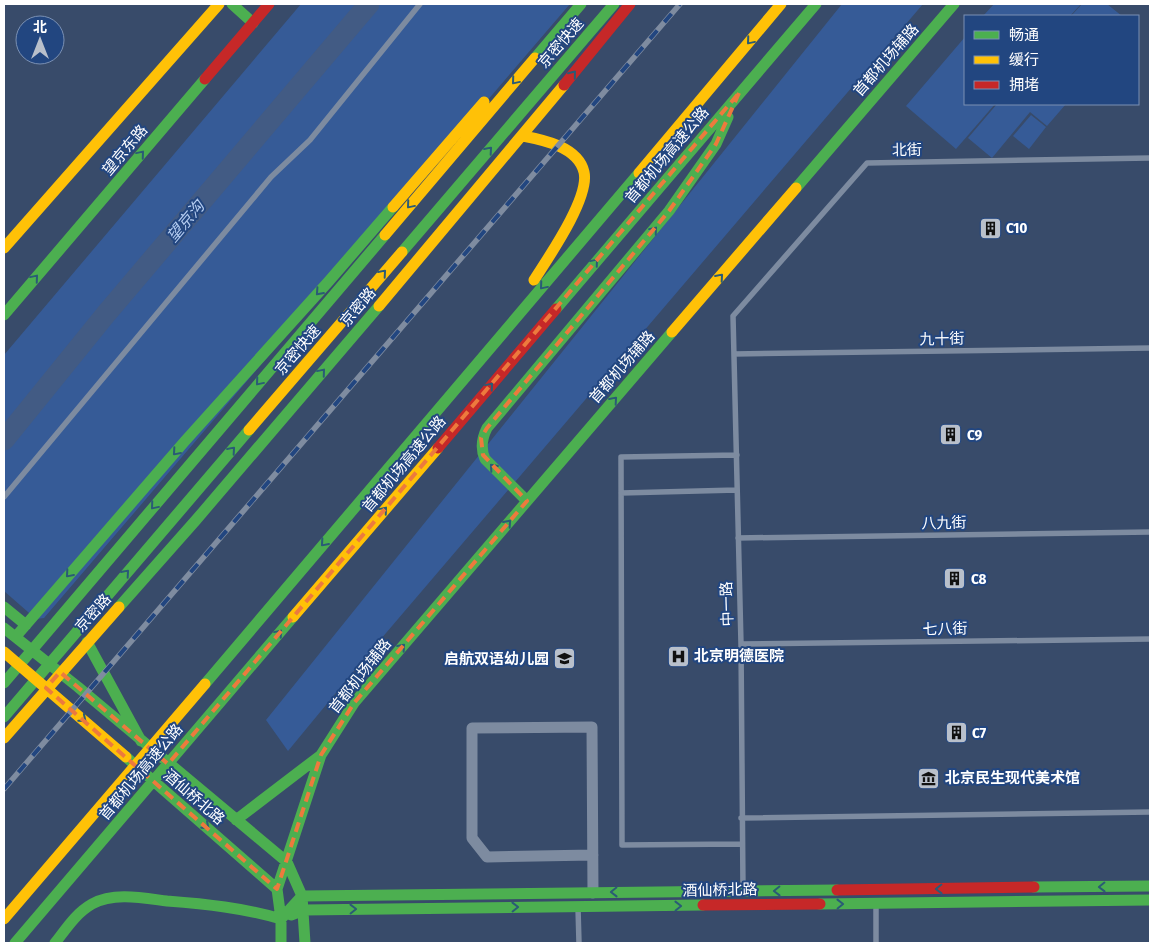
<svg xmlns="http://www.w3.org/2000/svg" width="1154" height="947" font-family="'Fira Sans Condensed','Noto Sans SC',sans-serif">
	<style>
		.green { fill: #365b97 }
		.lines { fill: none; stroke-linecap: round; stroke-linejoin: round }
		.river { stroke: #425b84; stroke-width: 21 }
		.lane { stroke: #7d8ba0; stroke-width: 5.5 }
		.street { stroke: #7d8ba0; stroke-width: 11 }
		.fast { stroke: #4caf50; stroke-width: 11 }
		.slow { stroke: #ffc107; stroke-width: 11 }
		.jam { stroke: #c62828; stroke-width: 11 }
		.rail-casing { stroke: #7f8ca0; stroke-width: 5.5 }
		.rail { stroke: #224680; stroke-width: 4; stroke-dasharray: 11; stroke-linecap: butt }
		.oneway { stroke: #2a5b76 }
		.marked { fill: none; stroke: #ed7a3d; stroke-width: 4; stroke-dasharray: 10 6; stroke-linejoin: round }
		.labels { text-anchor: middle; stroke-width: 4; stroke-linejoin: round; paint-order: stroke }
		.street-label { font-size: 15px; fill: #fff; stroke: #224680 }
		.poi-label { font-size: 15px; font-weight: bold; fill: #fff; stroke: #224680; text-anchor: start }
		.water-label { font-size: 16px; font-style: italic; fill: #b3cbef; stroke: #224680 }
	</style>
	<rect width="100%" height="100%" fill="#384b6a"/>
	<!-- green -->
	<path class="green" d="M 301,4 L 570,4 L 44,618 L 36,619 L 4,591 L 4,355 Z
		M 842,4 L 923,4 L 363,660 L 288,751 L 266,720 Z
		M 994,4 L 1081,4 L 1070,16 L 983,16 Z
		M 1082,4 L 1107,4 L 1122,16 L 1071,16 Z
		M 965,37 L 965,104 L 995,104 L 956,149 L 906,106 Z
		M 997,104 L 1066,104 L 1047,126 L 1030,112 L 992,158 L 968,138 Z
		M 1031,115 L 1046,127 L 1029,149 L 1013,136 Z"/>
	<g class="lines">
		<!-- river -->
		<path class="river" d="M 4,440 L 106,314 L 369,4"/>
		<!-- lane -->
		<path class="lane" d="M 734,354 L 1150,348
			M 737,455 L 621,457 L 622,845 L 741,844
			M 621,493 L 737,490
			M 4,497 L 271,177 L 310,140 L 420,4
			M 738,538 L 1150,532
			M 741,644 L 1150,639
			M 741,818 L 1150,812
			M 743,889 L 741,644 L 733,316 L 867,163 L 1150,158
			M 578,908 L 579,943
			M 876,943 L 876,906"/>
		<!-- street -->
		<path class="street" d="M 593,855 L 487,857 L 472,838 L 472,728 L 592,727 L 593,893"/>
		<!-- fast -->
		<path class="fast" d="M 232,4 L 253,23
			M 535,58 L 581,4
			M 796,188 L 954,4
			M 402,252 L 614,4
			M 556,309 L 816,4
			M 4,315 L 205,79
			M 527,501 L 485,459 C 480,448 482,438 487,428 L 669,211 L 716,144 L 728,117
			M 4,607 L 26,625
			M 119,607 L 196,520 L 379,306
			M 4,628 L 78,687 L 287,862 L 302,896 L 305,943
			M 18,634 L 185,441 L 329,281 L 393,207
			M 87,642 L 141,741
			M 4,683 L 385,235
			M 205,684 L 639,173
			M 4,717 L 249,430
			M 126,757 L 277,889 L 281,919 L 281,943
			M 236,820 L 321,755
			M 1034,887 L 1150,886
			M 277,889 L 321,755 L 354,703 L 672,332
			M 820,904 L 1150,900
			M 291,915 L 304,910 L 703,905
			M 281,919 L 302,896 L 837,890
			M 15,943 L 293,617
			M 55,943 C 66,929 76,913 92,904 C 114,892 143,898 167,901 C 206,904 244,908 281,919"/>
		<!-- slow -->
		<path class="slow" d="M 523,136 C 544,140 578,147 584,172 C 590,198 548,258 534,280
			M 639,173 L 781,4
			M 393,207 L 484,102
			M 385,235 L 535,58
			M 4,248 L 219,4
			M 379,306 L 564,85
			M 672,332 L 796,188
			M 249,430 L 402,252
			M 293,617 L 438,448
			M 4,652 L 126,757
			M 4,738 L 119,607
			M 4,919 L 205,684"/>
		<!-- jam -->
		<path class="jam" d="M 205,79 L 269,4
			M 564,85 L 630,4
			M 438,448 L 556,309
			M 837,890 L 1034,887
			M 703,905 L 820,904"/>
		<defs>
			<path id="rail" d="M 4,789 L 680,4"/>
		</defs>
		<!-- rail casing -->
		<use href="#rail" class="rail-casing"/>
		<!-- rail -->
		<use href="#rail" class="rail"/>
	</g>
	<!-- one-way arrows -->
	<defs><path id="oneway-chevron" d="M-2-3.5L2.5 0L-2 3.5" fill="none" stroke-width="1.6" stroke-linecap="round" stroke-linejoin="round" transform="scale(1.25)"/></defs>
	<g class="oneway">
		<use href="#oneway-chevron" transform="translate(750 41) rotate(130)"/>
		<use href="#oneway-chevron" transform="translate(573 74) rotate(-51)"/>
		<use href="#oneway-chevron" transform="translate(515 81) rotate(130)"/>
		<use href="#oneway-chevron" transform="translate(489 150) rotate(-49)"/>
		<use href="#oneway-chevron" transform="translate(141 154) rotate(-50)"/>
		<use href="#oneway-chevron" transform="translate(410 205) rotate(130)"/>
		<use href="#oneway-chevron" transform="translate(654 230) rotate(-50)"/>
		<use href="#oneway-chevron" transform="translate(595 262) rotate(-50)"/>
		<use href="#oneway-chevron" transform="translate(383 273) rotate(-49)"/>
		<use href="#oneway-chevron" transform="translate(720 277) rotate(-49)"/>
		<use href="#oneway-chevron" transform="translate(35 278) rotate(-50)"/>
		<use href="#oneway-chevron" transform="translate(543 286) rotate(130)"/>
		<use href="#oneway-chevron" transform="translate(319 292) rotate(132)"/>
		<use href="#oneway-chevron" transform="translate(322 372) rotate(-50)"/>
		<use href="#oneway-chevron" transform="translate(259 382) rotate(130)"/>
		<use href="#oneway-chevron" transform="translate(490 386) rotate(-50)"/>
		<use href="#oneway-chevron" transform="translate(614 400) rotate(-49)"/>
		<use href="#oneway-chevron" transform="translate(232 450) rotate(-49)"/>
		<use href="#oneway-chevron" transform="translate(176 452) rotate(131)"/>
		<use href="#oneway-chevron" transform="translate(493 467) rotate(-131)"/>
		<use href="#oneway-chevron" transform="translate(154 506) rotate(130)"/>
		<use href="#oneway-chevron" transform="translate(384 510) rotate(-50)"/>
		<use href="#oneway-chevron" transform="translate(508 523) rotate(-49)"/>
		<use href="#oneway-chevron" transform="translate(324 543) rotate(131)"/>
		<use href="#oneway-chevron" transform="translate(126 573) rotate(-49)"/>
		<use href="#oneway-chevron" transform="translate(69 574) rotate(131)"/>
		<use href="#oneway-chevron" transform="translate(279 633) rotate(-50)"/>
		<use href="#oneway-chevron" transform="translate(402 647) rotate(-49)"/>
		<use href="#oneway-chevron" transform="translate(83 719) rotate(40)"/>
		<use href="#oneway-chevron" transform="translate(206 826) rotate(41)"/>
		<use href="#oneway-chevron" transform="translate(1102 887) rotate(179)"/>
		<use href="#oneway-chevron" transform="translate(939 889) rotate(179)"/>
		<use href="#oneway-chevron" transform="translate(777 891) rotate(179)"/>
		<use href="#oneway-chevron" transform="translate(614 892) rotate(179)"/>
		<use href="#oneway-chevron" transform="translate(840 904) rotate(-1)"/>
		<use href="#oneway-chevron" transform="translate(678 906) rotate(-1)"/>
		<use href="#oneway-chevron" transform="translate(515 907) rotate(-1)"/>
		<use href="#oneway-chevron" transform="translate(353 909) rotate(-1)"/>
	</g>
	<!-- marked area -->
	<path class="marked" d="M 739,93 L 716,144 L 669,211 L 487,428 L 481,438 L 483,455 L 527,501 L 354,703 L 321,755 L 277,889 L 46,688 L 60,672 L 168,764 Z"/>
	<!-- icons -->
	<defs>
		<symbol id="building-square" viewBox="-11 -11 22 22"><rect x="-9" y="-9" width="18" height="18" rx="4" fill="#b9c0cb" stroke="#224680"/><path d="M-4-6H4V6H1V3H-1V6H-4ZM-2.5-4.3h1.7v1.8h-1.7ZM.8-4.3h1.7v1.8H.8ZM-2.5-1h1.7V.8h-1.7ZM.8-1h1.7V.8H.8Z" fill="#111"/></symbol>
		<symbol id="hospital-square" viewBox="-11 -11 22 22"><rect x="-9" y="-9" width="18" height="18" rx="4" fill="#b9c0cb" stroke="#224680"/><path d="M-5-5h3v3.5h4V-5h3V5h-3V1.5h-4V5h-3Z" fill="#111"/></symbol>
		<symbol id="school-square" viewBox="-11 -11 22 22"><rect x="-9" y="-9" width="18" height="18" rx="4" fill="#b9c0cb" stroke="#224680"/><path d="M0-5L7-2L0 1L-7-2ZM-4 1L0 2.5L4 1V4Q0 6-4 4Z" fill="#111"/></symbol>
		<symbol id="museum-square" viewBox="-11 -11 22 22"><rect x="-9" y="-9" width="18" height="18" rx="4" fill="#b9c0cb" stroke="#224680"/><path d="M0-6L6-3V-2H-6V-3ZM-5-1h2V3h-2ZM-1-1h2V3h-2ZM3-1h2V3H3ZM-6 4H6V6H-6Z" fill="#111"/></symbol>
	</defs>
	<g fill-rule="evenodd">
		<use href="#building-square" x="978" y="216" width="25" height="25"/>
		<use href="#building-square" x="938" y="422" width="25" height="25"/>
		<use href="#building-square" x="942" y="566" width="25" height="25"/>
		<use href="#hospital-square" x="666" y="644" width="25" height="25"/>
		<use href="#school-square" x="552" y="646" width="25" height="25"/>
		<use href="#building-square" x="944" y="720" width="25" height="25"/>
		<use href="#museum-square" x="916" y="766" width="25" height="25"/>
	</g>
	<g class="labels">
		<!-- street labels -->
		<g class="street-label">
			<text transform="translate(561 43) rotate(-49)" y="5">京密快速</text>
			<text transform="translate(886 60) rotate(-49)" y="5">首都机场辅路</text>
			<text transform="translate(125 150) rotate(-50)" y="5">望京东路</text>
			<text transform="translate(907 150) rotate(-1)" y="5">北街</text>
			<text transform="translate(667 155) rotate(-50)" y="5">首都机场高速公路</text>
			<text transform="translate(358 307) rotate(-50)" y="5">京密路</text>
			<text transform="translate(942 339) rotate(-1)" y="5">九十街</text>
			<text transform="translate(298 350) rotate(-49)" y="5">京密快速</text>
			<text transform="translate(622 367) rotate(-49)" y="5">首都机场辅路</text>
			<text transform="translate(404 464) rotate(-50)" y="5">首都机场高速公路</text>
			<text transform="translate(944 523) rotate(-1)" y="5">八九街</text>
			<text transform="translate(727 604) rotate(-92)" y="5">中一路</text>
			<text transform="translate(93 613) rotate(-48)" y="5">京密路</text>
			<text transform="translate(945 629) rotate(-1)" y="5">七八街</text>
			<text transform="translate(360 676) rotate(-52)" y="5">首都机场辅路</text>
			<text transform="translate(141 772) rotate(-50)" y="5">首都机场高速公路</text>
			<text transform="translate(194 797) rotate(41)" y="5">酒仙桥北路</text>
			<text transform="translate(720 890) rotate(-1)" y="5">酒仙桥北路</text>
		</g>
		<!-- poi labels -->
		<g class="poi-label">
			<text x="1006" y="233">C10</text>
			<text x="967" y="440">C9</text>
			<text x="971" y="584">C8</text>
			<text x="694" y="661">北京明德医院</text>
			<text x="549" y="664" text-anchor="end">启航双语幼儿园</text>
			<text x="972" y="738">C7</text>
			<text x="945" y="783">北京民生现代美术馆</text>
		</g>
		<!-- water labels -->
		<g class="water-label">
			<text transform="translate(185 221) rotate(-50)" y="6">望京沟</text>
		</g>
	</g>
	<!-- border -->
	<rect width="1154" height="947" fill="none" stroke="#ffffff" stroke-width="10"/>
	<!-- legend -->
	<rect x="964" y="15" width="175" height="90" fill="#224680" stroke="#7a90b3"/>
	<rect x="974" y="31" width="25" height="8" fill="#4caf50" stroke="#7a90b3"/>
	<text x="1009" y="40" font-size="15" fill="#ffffff">畅通</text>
	<rect x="974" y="56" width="25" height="8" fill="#ffc107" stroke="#7a90b3"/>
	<text x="1009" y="65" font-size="15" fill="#ffffff">缓行</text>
	<rect x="974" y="81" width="25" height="8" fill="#c62828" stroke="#7a90b3"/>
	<text x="1009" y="90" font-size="15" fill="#ffffff">拥堵</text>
	<!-- north arrow -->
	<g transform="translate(40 40)"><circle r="24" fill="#224680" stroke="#7a90b3"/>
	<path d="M0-4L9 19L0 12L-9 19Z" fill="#b9c0cb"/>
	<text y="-8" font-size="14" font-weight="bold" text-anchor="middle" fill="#ffffff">北</text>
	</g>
</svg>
